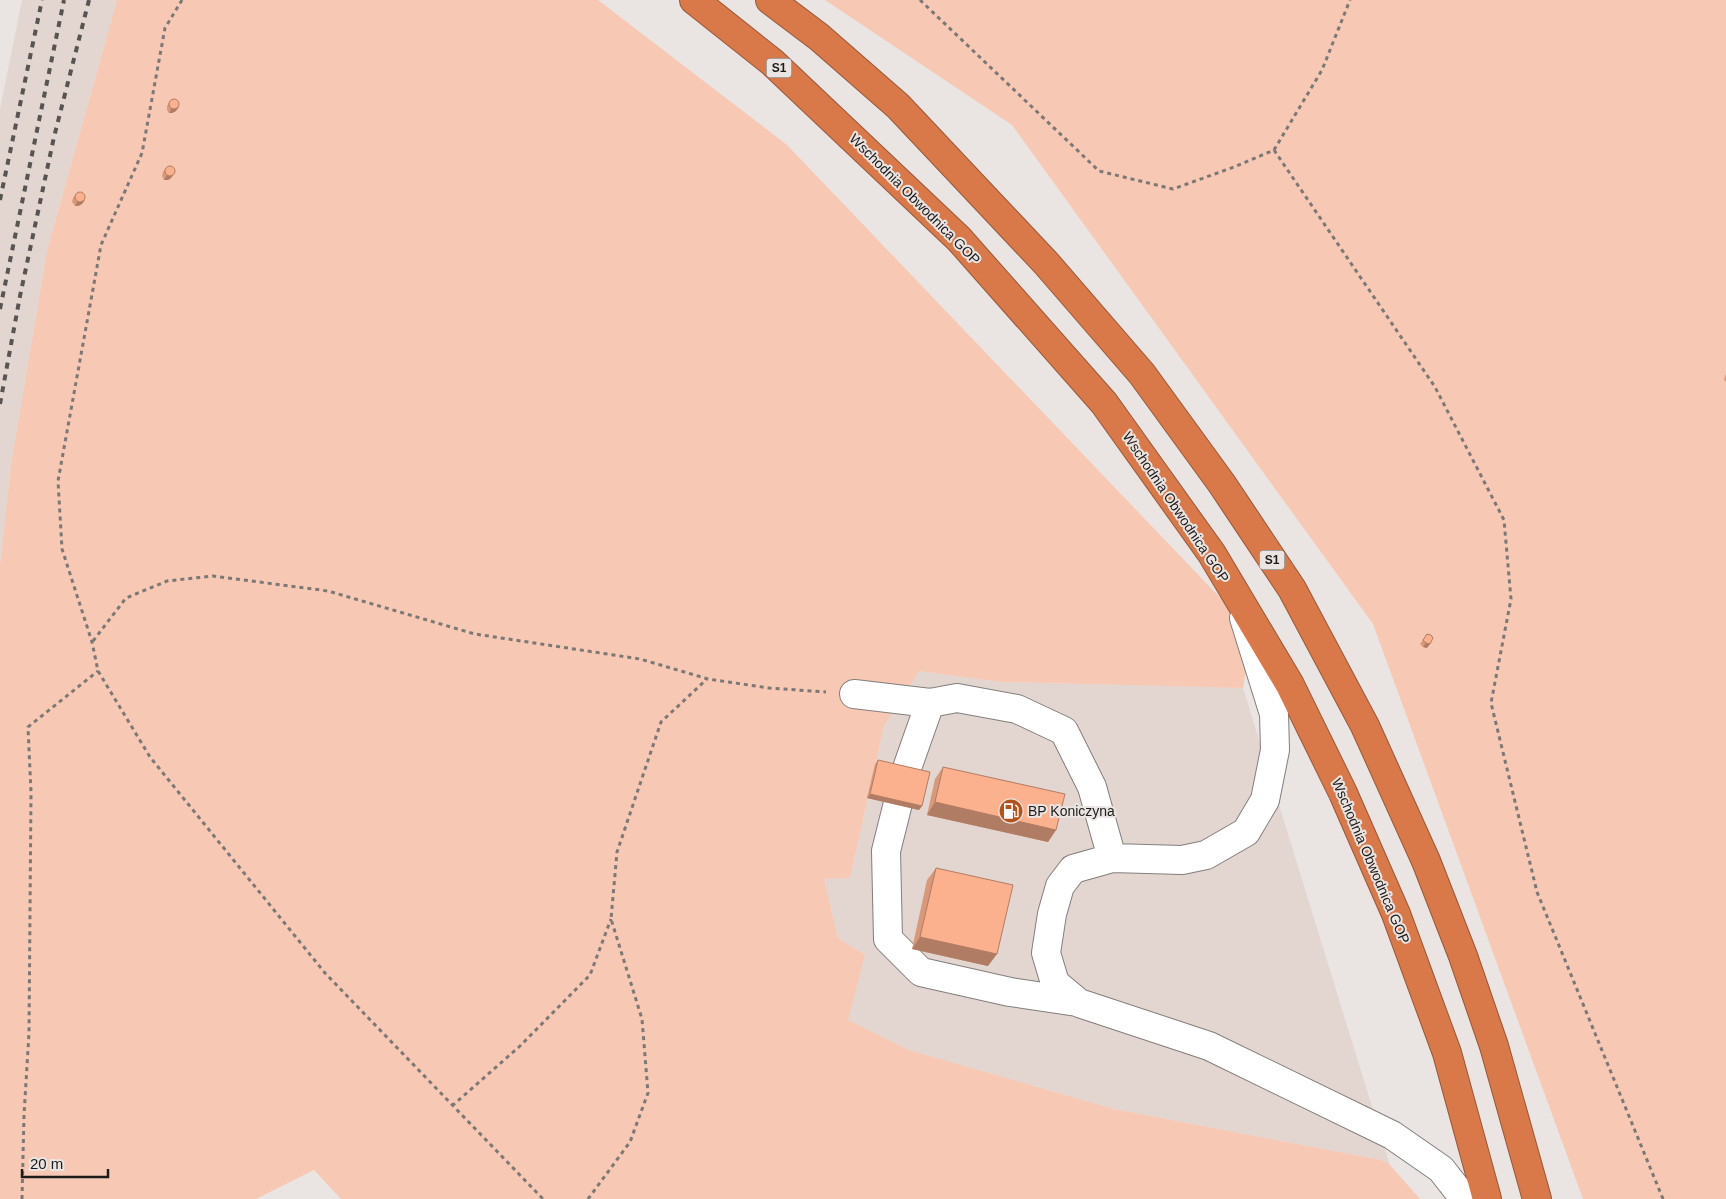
<svg xmlns="http://www.w3.org/2000/svg" width="1726" height="1199" font-family="Helvetica,sans-serif">
	<style>
		.built { fill: #e3d6d0 }
		.green { fill: #f7c8b3 }
		.lines { fill: none; stroke-linecap: round; stroke-linejoin: round }
		.minor-casing { stroke: #827e7c; stroke-width: 30 }
		.highway-casing { stroke: #975839; stroke-width: 30 }
		.path { stroke: #7b7876; stroke-width: 3; stroke-dasharray: 4 4; stroke-linecap: butt }
		.minor { stroke: #fff; stroke-width: 28 }
		.highway { stroke: #d97849; stroke-width: 28 }
		.rail { stroke: #575553; stroke-width: 4; stroke-dasharray: 6 6; stroke-linecap: butt }
		.wall { fill: #d9987a }
		.shaded-wall { fill: #b07c63 }
		.building { fill: #fcb18e; stroke: #b07c63 }
		.labels { text-anchor: middle; stroke-width: 4; stroke-linejoin: round; paint-order: stroke }
		.shield { fill: #eae5e2; stroke: #5a5857; stroke-width: 1 }
		.shield-label { font-size: 12px; font-weight: bold; fill: #1d1c1b }
		.street-label { font-size: 14px; fill: #1d1c1b; stroke: #eae5e2 }
		.poi-label { font-size: 14px; fill: #1d1c1b; stroke: #eae5e2; text-anchor: start }
	</style>
	<rect width="100%" height="100%" fill="#eae5e2"/>
	<!-- built -->
	<path class="built" d="M 22,0 L 117,0 L 47,251 L 11,465 L 0,565 L 0,109 Z
		M 919,671 L 1001,682 L 1243,688 L 1390,1165 L 1381,1160 L 1114,1109 L 909,1050 L 847,1020 L 865,955 L 838,938 L 824,879 L 850,878 L 884,726 Z"/>
	<!-- green -->
	<path class="green" d="M 117,0 L 598,0 L 787,145 L 1252,631 L 1243,688 L 1001,682 L 919,671 L 884,726 L 850,878 L 824,879 L 838,938 L 865,955 L 848,1020 L 909,1050 L 1114,1109 L 1381,1160 L 1390,1165 L 1420,1199 L 341,1199 L 314,1170 L 256,1199 L 0,1199 L 0,565 L 11,465 L 47,251 Z
		M 825,0 L 1726,0 L 1726,1199 L 1583,1199 L 1373,624 L 1012,125 Z"/>
	<g class="lines">
		<defs>
			<path id="minor" d="M 1244,618 L 1274,714 L 1275,750 L 1265,800 L 1246,832 L 1206,855 L 1182,860 L 1112,858 L 1073,869 L 1060,886 L 1052,914 L 1046,953 L 1055,983 L 1079,1003 L 1209,1046 L 1392,1135 L 1441,1169 L 1459,1192 L 1462,1199
				M 854,694 L 930,703 L 957,698 L 1017,709 L 1064,731 L 1092,787 L 1112,858
				M 930,703 L 906,771 L 886,851 L 888,939 L 921,972 L 1010,992 L 1077,1002"/>
			<path id="highway" d="M 694,0 L 772,62 L 959,239 L 1104,403 L 1212,554 L 1290,685 L 1343,793 L 1396,914 L 1447,1053 L 1487,1199
				M 770,0 L 819,37 L 898,106 L 1046,263 L 1142,374 L 1222,484 L 1292,589 L 1365,726 L 1426,861 L 1463,956 L 1494,1046 L 1537,1199"/>
		</defs>
		<!-- minor casing -->
		<use href="#minor" class="minor-casing"/>
		<!-- highway casing -->
		<use href="#highway" class="highway-casing"/>
		<!-- path -->
		<path class="path" d="M 182,0 L 165,28 L 142,153 L 101,245 L 58,481 L 62,549 L 92,642 L 98,671 L 150,757 L 325,973 L 543,1199
			M 920,0 L 1099,171 L 1173,189 L 1234,167 L 1274,150 L 1322,70 L 1350,0
			M 1274,150 L 1435,387 L 1504,520 L 1511,599 L 1491,703 L 1537,892 L 1663,1199
			M 93,641 L 126,598 L 167,581 L 213,576 L 328,591 L 475,634 L 640,659 L 708,679 L 769,688 L 826,692
			M 452,1106 L 520,1046 L 590,975 L 611,919
			M 22,1199 L 24,1115 L 29,1033 L 31,792 L 28,727 L 98,671
			M 588,1199 L 630,1142 L 648,1093 L 642,1019 L 611,919 L 617,852 L 661,722 L 707,679"/>
		<!-- minor -->
		<use href="#minor" class="minor"/>
		<!-- highway -->
		<use href="#highway" class="highway"/>
		<!-- rail -->
		<path class="rail" d="M 0,200 L 42,0
			M 0,309 L 64,0
			M 0,404 L 20,296 L 54,137 L 89,0"/>
	</g>
	<!-- wall -->
	<path class="wall" d="M 170,101 L 176,111 L 172,113 L 169,113 L 167,110 L 167,106 Z
		M 166,168 L 171,178 L 168,180 L 164,180 L 162,176 L 163,172 Z
		M 76,194 L 82,204 L 78,206 L 75,206 L 72,202 L 73,198 Z
		M 1726,374 L 1726,382 L 1724,380 L 1725,376 Z
		M 1427,634 L 1427,648 L 1423,647 L 1420,644 Z
		M 878,760 L 922,806 L 919,810 L 867,798 L 875,764 Z
		M 943,767 L 1056,830 L 1048,842 L 927,815 L 935,779 Z
		M 936,868 L 988,966 L 912,949 L 927,880 Z"/>
	<!-- shaded-wall -->
	<path class="shaded-wall" d="M 179,107 L 176,111 L 172,113 L 169,113 L 172,108 Z
		M 174,174 L 171,178 L 168,180 L 164,180 L 167,175 Z
		M 85,200 L 82,204 L 78,206 L 75,206 L 78,201 Z
		M 1426,643 L 1430,644 L 1427,648 L 1423,647 Z
		M 870,794 L 922,806 L 919,810 L 867,798 Z
		M 935,802 L 1056,830 L 1048,842 L 927,815 Z
		M 920,937 L 997,954 L 988,966 L 912,949 Z"/>
	<!-- building -->
	<path class="building" d="M169 104a5 5 0 1 1 10 0a5 5 0 1 1-10 0Z
		M165 171a5 5 0 1 1 10 0a5 5 0 1 1-10 0Z
		M75 197a5 5 0 1 1 10 0a5 5 0 1 1-10 0Z
		M 1427,634 L 1431,635 L 1433,638 L 1430,644 L 1426,643 L 1423,640 Z
		M 878,760 L 930,772 L 922,806 L 870,794 Z
		M 943,767 L 1065,794 L 1056,830 L 935,802 Z
		M 936,868 L 1013,885 L 997,954 L 920,937 Z"/>
	<!-- icons -->
	<defs>
		<symbol id="fuel-disc" viewBox="-11 -11 22 22"><circle r="9.5" fill="#b5521a" stroke="#eae5e2"/><path d="M-5.5-6h7V0h2V4h1.3V-2.5L3-4.5l.8-.8L6-3V5H2.5V1h-1V6h-7ZM-4.2-4.7v3.2H.2V-4.7Z" fill="#fff"/></symbol>
	</defs>
	<g fill-rule="evenodd">
		<use href="#fuel-disc" x="997" y="797" width="28" height="28"/>
	</g>
	<g class="labels">
		<!-- shield labels -->
		<g class="shield">
			<rect x="766.5" y="58.5" width="25" height="19" rx="4"/>
			<rect x="1259.5" y="550.5" width="25" height="19" rx="4"/>
		</g>
		<g class="shield-label">
			<text x="779" y="72">S1</text>
			<text x="1272" y="564">S1</text>
		</g>
		<!-- street labels -->
		<g class="street-label">
			<text transform="translate(915 199) rotate(45)" y="5">Wschodnia Obwodnica GOP</text>
			<text transform="translate(1176 507) rotate(56)" y="5">Wschodnia Obwodnica GOP</text>
			<text transform="translate(1371 861) rotate(67)" y="5">Wschodnia Obwodnica GOP</text>
		</g>
		<!-- poi labels -->
		<g class="poi-label">
			<text x="1028" y="816">BP Koniczyna</text>
		</g>
	</g>
	<!-- scale -->
	<path d="M22 1169v8h86v-8" fill="none" stroke="#1d1c1b" stroke-width="2.5"/>
	<text x="30" y="1169" font-size="15" fill="#1d1c1b" stroke="#eae5e2" stroke-width="4" paint-order="stroke">20 m</text>
</svg>
